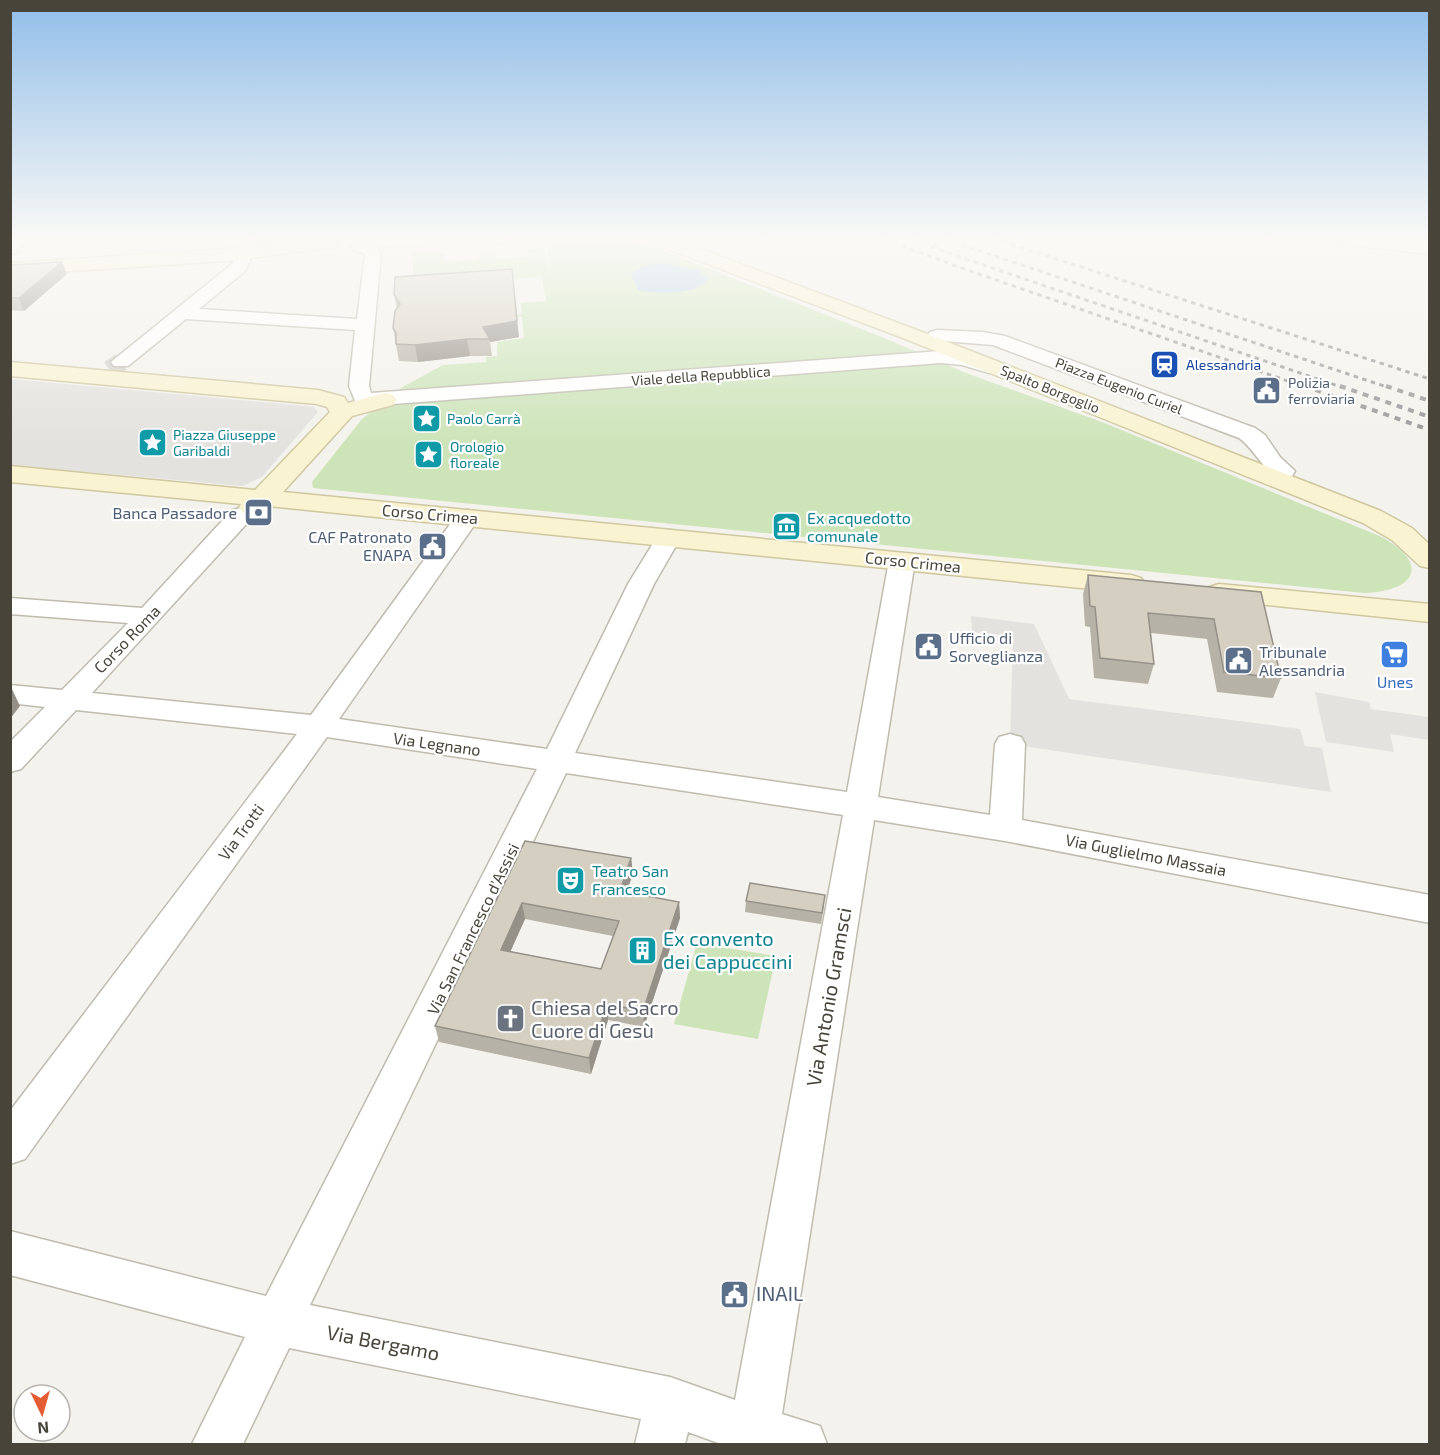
<svg xmlns="http://www.w3.org/2000/svg" width="1440" height="1455" font-family="'Exo 2',sans-serif">
	<style>
		.green { fill: #cde4b9 }
		.parking { fill: #e4e2df }
		.water { fill: #afcdea }
		.lines { fill: none; stroke-linecap: round; stroke-linejoin: round }
		.street-tunnel { stroke: #d2cfc8; stroke-width: 19; stroke-dasharray: 19 9; stroke-linecap: butt }
		.street-casing { stroke: #bfbbaf; stroke-width: 3 }
		.secondary-casing { stroke: #cfc7a0; stroke-width: 3 }
		.street { fill: #fff; fill-rule: evenodd }
		.secondary { fill: #f9f3d1; fill-rule: evenodd }
		.rail-far1 { stroke: #999; stroke-width: 3; stroke-dasharray: 4.5 4.5; stroke-linecap: butt }
		.rail { stroke: #999; stroke-width: 4; stroke-dasharray: 6 6; stroke-linecap: butt }
		.wall { fill: #b7b2a7; fill-rule: evenodd }
		.shaded-wall { fill: #959188 }
		.building { fill: #d5cfc2; stroke: #959188; stroke-width: 1.5; fill-rule: evenodd }
		.labels { text-anchor: middle; stroke-width: 4.5; stroke-linejoin: round; paint-order: stroke }
		.far-transit-label { font-size: 14px; fill: #164399; stroke: #fff; text-anchor: start }
		.far-street-label { font-size: 14px; fill: #48443a; stroke: #fff }
		.far-service-label { font-size: 14px; fill: #4e5e75; stroke: #fff; text-anchor: start }
		.far-culture-label { font-size: 14px; fill: #0d838f; stroke: #fff; text-anchor: start }
		.service-label { font-size: 16px; fill: #4e5e75; stroke: #fff; text-anchor: end }
		.street-label { font-size: 16px; fill: #48443a; stroke: #fff }
		.culture-label { font-size: 16px; fill: #0d838f; stroke: #fff; text-anchor: start }
		.shop-label { font-size: 16px; fill: #366cbe; stroke: #fff }
		.near-culture-label { font-size: 20px; fill: #0d838f; stroke: #fff; text-anchor: start }
		.near-street-label { font-size: 20px; fill: #48443a; stroke: #fff }
		.near-worship-label { font-size: 20px; fill: #5b616d; stroke: #fff; text-anchor: start }
		.near-service-label { font-size: 20px; fill: #4e5e75; stroke: #fff; text-anchor: start }
	</style>
	<rect width="100%" height="100%" fill="#f4f2ec"/>
	<!-- green -->
	<path class="green" d="M 545,239 L 617,239 L 648,245 L 877,335 L 966,373 L 1102,422 L 1382,537 C 1431,565 1415,591 1364,593 L 313,488 L 312,482 L 362,419 L 404,386 L 443,365 L 486,362 L 486,357 L 497,356 L 497,342 L 524,338 L 522,317 L 510,316 L 510,314 L 522,314 L 521,303 L 546,301 L 542,277 L 413,286 L 413,252 L 444,254 L 444,262 L 479,260 L 479,254 L 495,253 L 495,259 L 528,257 L 528,249 L 544,248 L 551,277 Z
		M 697,943 L 776,956 L 758,1039 L 674,1024 Z"/>
	<!-- parking -->
	<path class="parking" d="M 10,379 L 306,406 L 314,407 L 318,412 L 262,477 L 243,486 L 11,465 Z
		M 971,616 L 1034,624 L 1069,699 L 1300,729 L 1305,746 L 1322,748 L 1331,792 L 1010,744 L 1013,636 L 972,632 Z
		M 1315,692 L 1369,702 L 1371,709 L 1429,717 L 1429,740 L 1390,734 L 1394,752 L 1326,742 Z"/>
	<!-- water -->
	<path class="water" d="M 664,263 L 698,270 L 709,278 C 697,296 657,294 638,290 L 631,274 C 641,265 652,264 664,263 Z"/>
	<g class="lines">
		<!-- street-tunnel -->
		<path class="street-tunnel" d="M 110,370 L 121,362"/>
		<defs>
			<path id="street" d="M 10,239 L 27,239 L 16,253 L 10,254 Z
				M 1333,239 L 1382,239 L 1430,244 L 1430,254 L 1341,244 Z
				M 359,241 L 375,244 L 381,254 L 369,386 L 371,393 L 941,351 C 955,352 990,355 999,367 L 996,371 L 989,373 L 962,365 L 941,363 L 366,406 L 355,401 L 349,386 L 355,330 L 186,319 L 128,366 L 114,366 L 111,362 L 232,264 L 239,249 L 245,248 L 253,253 L 245,271 L 199,309 L 357,319 L 365,254 L 353,250 L 351,246 Z
				M 937,330 L 983,332 L 1005,336 L 1255,428 L 1265,435 L 1280,457 L 1295,471 L 1292,476 C 1266,482 1257,450 1239,438 L 993,345 L 930,340 L 927,336 L 930,332 Z
				M 241,508 L 250,510 L 253,515 L 250,520 L 92,693 L 311,715 L 459,512 L 468,510 L 477,512 L 480,517 L 339,719 L 547,749 L 628,584 L 660,532 L 669,530 L 678,532 L 681,537 L 654,584 L 575,753 L 847,792 L 889,561 L 893,556 L 902,553 L 911,556 L 915,561 L 878,797 L 990,815 L 995,744 L 999,737 L 1010,734 L 1021,737 L 1025,744 L 1022,820 L 1430,895 L 1430,923 L 1005,841 L 874,820 L 782,1414 L 820,1426 L 827,1444 L 721,1444 L 688,1432 L 685,1444 L 635,1444 L 641,1419 L 289,1348 L 243,1444 L 192,1444 L 245,1337 L 10,1275 L 10,1231 L 266,1296 L 537,769 L 327,737 L 25,1159 L 10,1164 L 10,1111 L 297,734 L 76,710 L 21,769 L 10,772 L 10,742 L 45,707 L 10,703 L 10,685 L 62,690 L 128,623 L 10,614 L 10,598 L 142,608 L 232,510 ZM 566,773 L 843,815 L 735,1400 L 670,1377 L 310,1305 Z"/>
			<path id="secondary" d="M 320,239 L 333,239 L 338,243 L 335,247 L 329,248 L 226,261 L 10,275 L 10,263 L 226,249 Z
				M 368,239 L 511,239 L 508,243 L 502,244 L 375,247 L 369,246 L 366,242 Z
				M 649,239 L 674,239 L 917,330 L 1381,511 L 1412,528 L 1430,545 L 1430,568 L 1420,566 L 1392,540 L 1363,523 L 903,338 L 652,243 Z
				M 10,362 L 318,390 L 344,397 L 348,403 L 385,393 L 393,395 L 397,400 L 393,405 L 352,416 L 283,492 L 1131,575 L 1141,578 L 1145,584 L 1141,590 L 1131,593 L 268,506 C 260,514 254,515 243,513 L 239,507 L 241,504 L 10,482 L 10,466 L 255,490 L 330,412 L 327,407 L 317,404 L 10,376 Z
				M 1219,584 L 1430,604 L 1430,622 L 1209,599 L 1205,593 L 1209,587 Z"/>
		</defs>
		<!-- street casing -->
		<use href="#street" class="street-casing"/>
		<!-- secondary casing -->
		<use href="#secondary" class="secondary-casing"/>
		<!-- street -->
		<use href="#street" class="street"/>
		<!-- secondary -->
		<use href="#secondary" class="secondary"/>
		<!-- rail-far1 -->
		<path class="rail-far1" d="M 885,239 L 953,265 L 1308,388
			M 916,239 L 941,247
			M 944,239 L 1390,388
			M 994,239 L 1430,379
			M 931,247 L 1344,388"/>
		<!-- rail -->
		<path class="rail" d="M 1304,386 L 1430,430
			M 1340,386 L 1430,417
			M 1386,386 L 1430,401"/>
	</g>
	<!-- wall -->
	<path class="wall" d="M 10,267 L 67,274 L 24,311 L 10,310 Z
		M 394,294 L 519,337 L 490,342 L 492,356 L 470,356 L 418,362 L 399,361 L 393,328 L 397,309 Z
		M 1088,575 L 1261,592 L 1281,678 L 1273,698 L 1217,692 L 1207,639 L 1151,633 L 1154,664 L 1148,684 L 1094,678 L 1090,627 L 1085,626 L 1083,594 Z
		M 525,841 L 631,858 L 633,874 L 626,892 L 679,902 L 680,918 L 644,1027 L 608,1020 L 591,1074 L 439,1042 L 435,1026 ZM 525,919 L 613,936 L 601,969 L 510,951 Z
		M 746,901 L 824,906 L 821,924 L 745,912 Z"/>
	<!-- shaded-wall -->
	<path class="shaded-wall" d="M 62,262 L 67,274 L 24,311 L 19,298 Z
		M 512,269 L 519,337 L 490,342 L 490,339 L 483,327 Z
		M 467,339 L 470,356 L 418,362 L 415,345 Z
		M 12,689 L 20,706 L 10,719 L 10,691 Z
		M 631,858 L 633,874 L 621,907 L 620,891 Z
		M 679,902 L 680,918 L 644,1027 L 643,1011 Z
		M 522,903 L 525,919 L 504,966 L 501,950 Z
		M 607,1004 L 608,1020 L 591,1074 L 589,1058 Z"/>
	<!-- building -->
	<path class="building" d="M 62,262 L 19,298 L 10,298 L 10,267 L 12,265 Z
		M 512,269 L 517,321 L 483,327 L 490,339 L 467,339 L 415,345 L 396,344 L 396,333 L 393,328 L 395,311 L 400,304 L 394,294 L 395,277 Z
		M 1088,575 L 1261,592 L 1281,678 L 1224,672 L 1214,619 L 1148,613 L 1154,664 L 1100,658 L 1095,607 L 1090,606 Z
		M 525,841 L 631,858 L 620,891 L 679,902 L 643,1011 L 607,1004 L 589,1058 L 435,1026 ZM 522,903 L 619,921 L 601,969 L 501,950 Z
		M 750,883 L 825,895 L 822,913 L 746,901 Z"/>
	<!-- sky -->
	<linearGradient id="sky" x2="0" y2="1"><stop stop-color="#91bee9"/><stop offset="0.54" stop-color="#faf9f6"/><stop offset="1" stop-color="#faf9f6" stop-opacity="0"/></linearGradient>
	<rect width="1440" height="442" fill="url(#sky)"/>
	<!-- icons -->
	<defs>
		<symbol id="station-square" viewBox="-11 -11 22 22"><rect x="-9" y="-9" width="18" height="18" rx="4" fill="#1a4fb4" stroke="#fff"/><path d="M-3-6H3Q5-6 5-4V2Q5 4 3 4L4.5 6H3L1.5 4h-3L-3 6H-4.5L-3 4Q-5 4-5 2V-4Q-5-6-3-6ZM-3.5-4v3h7v-3ZM-3.5 1v1.5H-2V1ZM2 1v1.5H3.5V1Z" fill="#fff"/></symbol>
		<symbol id="civic-square" viewBox="-11 -11 22 22"><rect x="-9" y="-9" width="18" height="18" rx="4" fill="#5c6f8a" stroke="#fff"/><path d="M-.6-6.5H3V-4.5H.6V-3L4-1V1h2V6H-6V1h2V-1L-.6-3ZM-1.2 2.5V6h2.4V2.5Z" fill="#fff"/></symbol>
		<symbol id="sight-square" viewBox="-11 -11 22 22"><rect x="-9" y="-9" width="18" height="18" rx="4" fill="#0f9aa8" stroke="#fff"/><path d="M0-6L1.8-2.2L6-1.7L2.9 1.2L3.7 5.4L0 3.3L-3.7 5.4L-2.9 1.2L-6-1.7L-1.8-2.2Z" fill="#fff"/></symbol>
		<symbol id="bank-square" viewBox="-11 -11 22 22"><rect x="-9" y="-9" width="18" height="18" rx="4" fill="#5c6f8a" stroke="#fff"/><path d="M-6-4H6V4H-6ZM0-2.3a2.3 2.3 0 1 0 0 4.6a2.3 2.3 0 1 0 0-4.6Z" fill="#fff"/></symbol>
		<symbol id="museum-square" viewBox="-11 -11 22 22"><rect x="-9" y="-9" width="18" height="18" rx="4" fill="#0f9aa8" stroke="#fff"/><path d="M0-6L6-3V-2H-6V-3ZM-5-1h2V3h-2ZM-1-1h2V3h-2ZM3-1h2V3H3ZM-6 4H6V6H-6Z" fill="#fff"/></symbol>
		<symbol id="supermarket-square" viewBox="-11 -11 22 22"><rect x="-9" y="-9" width="18" height="18" rx="4" fill="#3f7fe0" stroke="#fff"/><path d="M-6-5.5h2.5l.6 2H6L4.5 2H-2.5L-4.4-4H-6ZM-1.5 3.2a1.3 1.3 0 1 0 .1 0ZM3 3.2a1.3 1.3 0 1 0 .1 0Z" fill="#fff"/></symbol>
		<symbol id="theatre-square" viewBox="-11 -11 22 22"><rect x="-9" y="-9" width="18" height="18" rx="4" fill="#0f9aa8" stroke="#fff"/><path d="M-5-5.5Q0-4 5-5.5V0Q5 5 0 6Q-5 5-5 0ZM-3.3-2.5H-1v1.5H-3.3ZM1-2.5H3.3v1.5H1ZM-2.8 1Q0 5.5 2.8 1Z" fill="#fff"/></symbol>
		<symbol id="building-square" viewBox="-11 -11 22 22"><rect x="-9" y="-9" width="18" height="18" rx="4" fill="#0f9aa8" stroke="#fff"/><path d="M-4-6H4V6H1V3H-1V6H-4ZM-2.5-4.3h1.7v1.8h-1.7ZM.8-4.3h1.7v1.8H.8ZM-2.5-1h1.7V.8h-1.7ZM.8-1h1.7V.8H.8Z" fill="#fff"/></symbol>
		<symbol id="church-square" viewBox="-11 -11 22 22"><rect x="-9" y="-9" width="18" height="18" rx="4" fill="#6b7280" stroke="#fff"/><path d="M-1.2-6h2.4v3.5h3.3v2.4h-3.3V6h-2.4V-.1h-3.3v-2.4h3.3Z" fill="#fff"/></symbol>
	</defs>
	<g fill-rule="evenodd">
		<use href="#station-square" x="1148" y="348" width="33" height="33"/>
		<use href="#civic-square" x="1250" y="374" width="33" height="33"/>
		<use href="#sight-square" x="410" y="402" width="33" height="33"/>
		<use href="#sight-square" x="136" y="426" width="33" height="33"/>
		<use href="#sight-square" x="412" y="438" width="33" height="33"/>
		<use href="#bank-square" x="242" y="496" width="33" height="33"/>
		<use href="#museum-square" x="770" y="510" width="33" height="33"/>
		<use href="#civic-square" x="416" y="530" width="33" height="33"/>
		<use href="#civic-square" x="912" y="630" width="33" height="33"/>
		<use href="#supermarket-square" x="1378" y="638" width="33" height="33"/>
		<use href="#civic-square" x="1222" y="644" width="33" height="33"/>
		<use href="#theatre-square" x="554" y="864" width="33" height="33"/>
		<use href="#building-square" x="626" y="934" width="33" height="33"/>
		<use href="#church-square" x="494" y="1002" width="33" height="33"/>
		<use href="#civic-square" x="718" y="1278" width="33" height="33"/>
	</g>
	<g class="labels">
		<!-- far-transit labels -->
		<g class="far-transit-label">
			<text x="1186" y="370">Alessandria</text>
		</g>
		<!-- far-street labels -->
		<g class="far-street-label">
			<text transform="translate(701 376) rotate(-4)" y="5">Viale della Repubblica</text>
			<text transform="translate(1119 386) rotate(21)" y="5">Piazza Eugenio Curiel</text>
			<text transform="translate(1050 389) rotate(22)" y="5">Spalto Borgoglio</text>
		</g>
		<!-- far-service labels -->
		<g class="far-service-label">
			<text x="1288" y="388">Polizia<tspan x="1288" dy="16">ferroviaria</tspan></text>
		</g>
		<!-- far-culture labels -->
		<g class="far-culture-label">
			<text x="447" y="424">Paolo Carrà</text>
			<text x="173" y="440">Piazza Giuseppe<tspan x="173" dy="16">Garibaldi</tspan></text>
			<text x="450" y="452">Orologio<tspan x="450" dy="16">floreale</tspan></text>
		</g>
		<!-- service labels -->
		<g class="service-label">
			<text x="237" y="519">Banca Passadore</text>
			<text x="412" y="543">CAF Patronato<tspan x="412" dy="18">ENAPA</tspan></text>
			<text x="949" y="644" text-anchor="start">Ufficio di<tspan x="949" dy="18">Sorveglianza</tspan></text>
			<text x="1259" y="658" text-anchor="start">Tribunale<tspan x="1259" dy="18">Alessandria</tspan></text>
		</g>
		<!-- street labels -->
		<g class="street-label">
			<text transform="translate(430 514) rotate(5)" y="6">Corso Crimea</text>
			<text transform="translate(913 562) rotate(6)" y="6">Corso Crimea</text>
			<text transform="translate(127 639) rotate(-46)" y="6">Corso Roma</text>
			<text transform="translate(437 744) rotate(8)" y="6">Via Legnano</text>
			<text transform="translate(241 832) rotate(-54)" y="6">Via Trotti</text>
			<text transform="translate(1146 855) rotate(11)" y="6">Via Guglielmo Massaia</text>
			<text transform="translate(473 929) rotate(-64)" y="6">Via San Francesco d'Assisi</text>
		</g>
		<!-- culture labels -->
		<g class="culture-label">
			<text x="807" y="524">Ex acquedotto<tspan x="807" dy="18">comunale</tspan></text>
			<text x="592" y="877">Teatro San<tspan x="592" dy="18">Francesco</tspan></text>
		</g>
		<!-- shop labels -->
		<g class="shop-label">
			<text x="1395" y="688">Unes</text>
		</g>
		<!-- near-culture labels -->
		<g class="near-culture-label">
			<text x="663" y="946">Ex convento<tspan x="663" dy="23">dei Cappuccini</tspan></text>
		</g>
		<!-- near-street labels -->
		<g class="near-street-label">
			<text transform="translate(829 997) rotate(-80)" y="7">Via Antonio Gramsci</text>
			<text transform="translate(383 1343) rotate(11)" y="7">Via Bergamo</text>
		</g>
		<!-- near-worship labels -->
		<g class="near-worship-label">
			<text x="531" y="1015">Chiesa del Sacro<tspan x="531" dy="23">Cuore di Gesù</tspan></text>
		</g>
		<!-- near-service labels -->
		<g class="near-service-label">
			<text x="756" y="1301">INAIL</text>
		</g>
	</g>
	<!-- border -->
	<rect width="1440" height="1455" fill="none" stroke="#48443a" stroke-width="24"/>
	<!-- north arrow -->
	<g transform="translate(42 1413) rotate(175)"><circle r="28" fill="#ffffff" stroke="#b6b4b0" stroke-width="1.5"/>
	<path d="M0-4.5L10 22L0 15L-10 22Z" fill="#e35c34"/>
	<text y="-9" font-size="16" font-weight="bold" text-anchor="middle" fill="#48443a">N</text>
	</g>
</svg>
